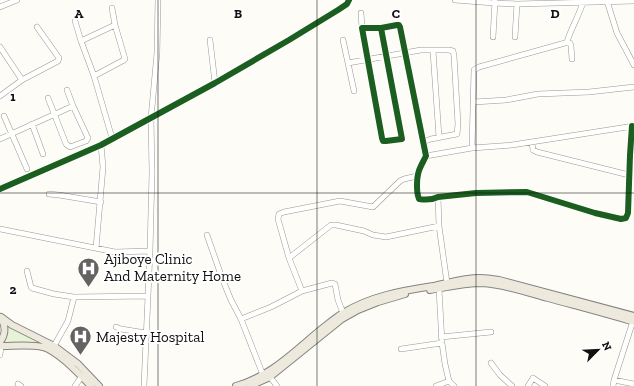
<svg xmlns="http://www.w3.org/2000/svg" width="634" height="386" font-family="'Zilla Slab',serif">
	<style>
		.green { fill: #e7f3d7 }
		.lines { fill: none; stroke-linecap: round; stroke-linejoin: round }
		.minor-casing { stroke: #979795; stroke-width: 6 }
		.major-casing { stroke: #858482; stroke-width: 8 }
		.minor { stroke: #fffffe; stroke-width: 5 }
		.major { stroke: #ede9dc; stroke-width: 6 }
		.cycleway-casing { stroke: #fff; stroke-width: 8 }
		.cycleway { stroke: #1b5e20; stroke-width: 6 }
		.grid { fill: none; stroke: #111; stroke-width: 1; stroke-opacity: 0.55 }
		.labels { text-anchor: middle; stroke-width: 4; stroke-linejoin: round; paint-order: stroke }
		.poi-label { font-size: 15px; fill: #111; stroke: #fff; text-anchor: start }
		.grid-label { font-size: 13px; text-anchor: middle; font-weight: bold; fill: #111; stroke: #fff; stroke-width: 4; stroke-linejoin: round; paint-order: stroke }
	</style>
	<rect width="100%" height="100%" fill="#fdfcf7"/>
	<!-- green -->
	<path class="green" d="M 6,325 L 40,343 L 3,343 L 8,336 Z"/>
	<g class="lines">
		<defs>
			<path id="minor" d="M 455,0 L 494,3 L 517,4 L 634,1
				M 607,1 L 617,33 L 634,65
				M 0,7 L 17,0
				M 361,13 L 362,28
				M 75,21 L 81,41
				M 381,28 L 402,139 L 386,141 L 383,141 L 382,138 L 362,28 L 381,28 L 397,25 L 399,25 L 400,27 L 426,156 C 420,168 417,171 417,186 C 417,190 417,194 419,199 C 425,200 432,200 438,197 L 476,193 L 527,192 L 595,213 L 621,219 L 626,218 L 628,213 L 630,155 L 632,126
				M 493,37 L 495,1
				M 515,37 L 517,4
				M 210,40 L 215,83
				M 343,40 L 354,91
				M 567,42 L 570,43 L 571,46 L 572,59
				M 0,47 L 22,80
				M 433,51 L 439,137
				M 348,63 L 421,50 L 449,50 L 453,51 L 454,56 L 458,124 L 457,134 L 431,139 L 423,142
				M 94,76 L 124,60 L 125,59 L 115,25 L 112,8
				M 67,90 L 73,106
				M 0,96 L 22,80 L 58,61 L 59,58 L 37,27
				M 474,102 L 506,100 L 538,94 L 589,92 L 634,87
				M 4,116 L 27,169
				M 32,124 L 43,154
				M 112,138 L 94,76 L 81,41 L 115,25
				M 0,139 C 24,128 49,117 73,106 L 88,138 L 86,141 L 70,147 L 66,144 L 48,98
				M 532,142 L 533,150 L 537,152 L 629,175
				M 472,148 L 474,70 L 479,67 L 565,43 L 567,42 C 571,28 579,16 583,2
				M 426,156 L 472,148 L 512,145 L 634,126
				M 0,189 L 101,145 L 215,83 L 289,40 L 338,10 L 347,4 L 349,0
				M 49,194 L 59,195 L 101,202
				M 438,197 L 439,226 L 447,283
				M 0,229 L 115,252 L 150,251
				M 207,235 L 222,278 L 231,300 L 241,319 L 263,375
				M 96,248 L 103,167 L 101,145
				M 289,258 L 331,225 L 336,225 L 364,231 L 373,235 L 386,237 L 439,226
				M 27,271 L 31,287 L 32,288 L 54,294 L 74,297 L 148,296
				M 439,289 L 442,343 L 445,364 L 449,381 L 454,386
				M 302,291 L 289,258 L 278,219 L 279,214 L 284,212 L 340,201 L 373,207 L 400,181 L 404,179 L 417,176
				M 241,319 L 271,307 L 302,291 L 332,283 L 335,284 L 338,300 L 343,313
				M 116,327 L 121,329 L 146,333
				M 441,337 L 491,332
				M 54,346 L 68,321 L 74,297
				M 401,349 L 442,343
				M 0,355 L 1,346
				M 491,363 L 500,375 L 512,386
				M 270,377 L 277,386
				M 614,380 L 634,384
				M 18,384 L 21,386
				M 75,386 L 82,376
				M 144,386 L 150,251 L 152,173 L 151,118 L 157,53 L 158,0
				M 436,386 L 449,381
				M 528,386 L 533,378 L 545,386
				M 613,386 L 614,380 L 633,321"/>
			<path id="major" d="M 430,290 C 447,287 464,283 482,283 C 504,284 526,292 548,298 C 577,306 605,313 634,322
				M 1,317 L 12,325 L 54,346 L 78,364 L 99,386
				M 0,342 C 6,334 6,327 1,318
				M 0,346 C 13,346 31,344 43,347 C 59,352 79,374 91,386
				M 236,386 C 273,376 298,347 328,324 C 333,320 338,316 343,313 C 371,296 401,291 433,286 C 448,283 464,278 480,278 C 486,278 493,279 499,280 L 634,316
				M 250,386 L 270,377 L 342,319 L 358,310 L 378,302 L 405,294"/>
		</defs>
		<!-- minor casing -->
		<use href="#minor" class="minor-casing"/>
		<!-- major casing -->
		<use href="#major" class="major-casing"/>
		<!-- minor -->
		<use href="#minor" class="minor"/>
		<!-- major -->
		<use href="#major" class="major"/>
		<defs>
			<path id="cycleway" d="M 381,28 L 402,139 L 386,141 L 383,141 L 382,138 L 362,28 L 381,28 L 397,25 L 399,25 L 400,27 L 426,156 C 420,168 417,171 417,186 C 417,190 417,194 419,199 C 425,200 432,200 438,197 L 476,193 L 527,192 L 595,213 L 621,219 L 626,218 L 628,213 L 630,155 L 632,126
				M 0,189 L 101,145 L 215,83 L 289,40 L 338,10 L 347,4 L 349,0"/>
		</defs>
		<!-- cycleway casing -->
		<use href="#cycleway" class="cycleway-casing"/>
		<!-- cycleway -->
		<use href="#cycleway" class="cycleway"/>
	</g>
	<!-- grid -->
	<path class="grid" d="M 158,0 L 158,386M 317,0 L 317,386M 476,0 L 476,386M 0,193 L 634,193"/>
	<!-- icons -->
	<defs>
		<symbol id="hospital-pin" viewBox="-11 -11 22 30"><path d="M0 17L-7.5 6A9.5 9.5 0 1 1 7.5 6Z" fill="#646362" stroke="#fff"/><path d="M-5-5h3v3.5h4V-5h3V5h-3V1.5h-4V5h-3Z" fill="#fff"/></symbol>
	</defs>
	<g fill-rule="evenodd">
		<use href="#hospital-pin" x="76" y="256" width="25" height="34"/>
		<use href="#hospital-pin" x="68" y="324" width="25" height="34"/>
	</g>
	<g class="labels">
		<!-- poi labels -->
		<g class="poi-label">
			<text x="104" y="264">Ajiboye Clinic<tspan x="104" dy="17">And Maternity Home</tspan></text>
			<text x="96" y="342">Majesty Hospital</text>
		</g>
	</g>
	<g class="grid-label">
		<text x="79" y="18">A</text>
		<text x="238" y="18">B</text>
		<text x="396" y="18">C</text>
		<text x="555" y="18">D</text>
		<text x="13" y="101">1</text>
		<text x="13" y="294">2</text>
	</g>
	<!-- north arrow -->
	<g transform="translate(598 350) rotate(66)" stroke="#ffffff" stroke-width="3" paint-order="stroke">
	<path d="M0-3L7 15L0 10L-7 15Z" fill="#111111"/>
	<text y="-6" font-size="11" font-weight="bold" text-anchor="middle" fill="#111111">N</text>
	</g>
</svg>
